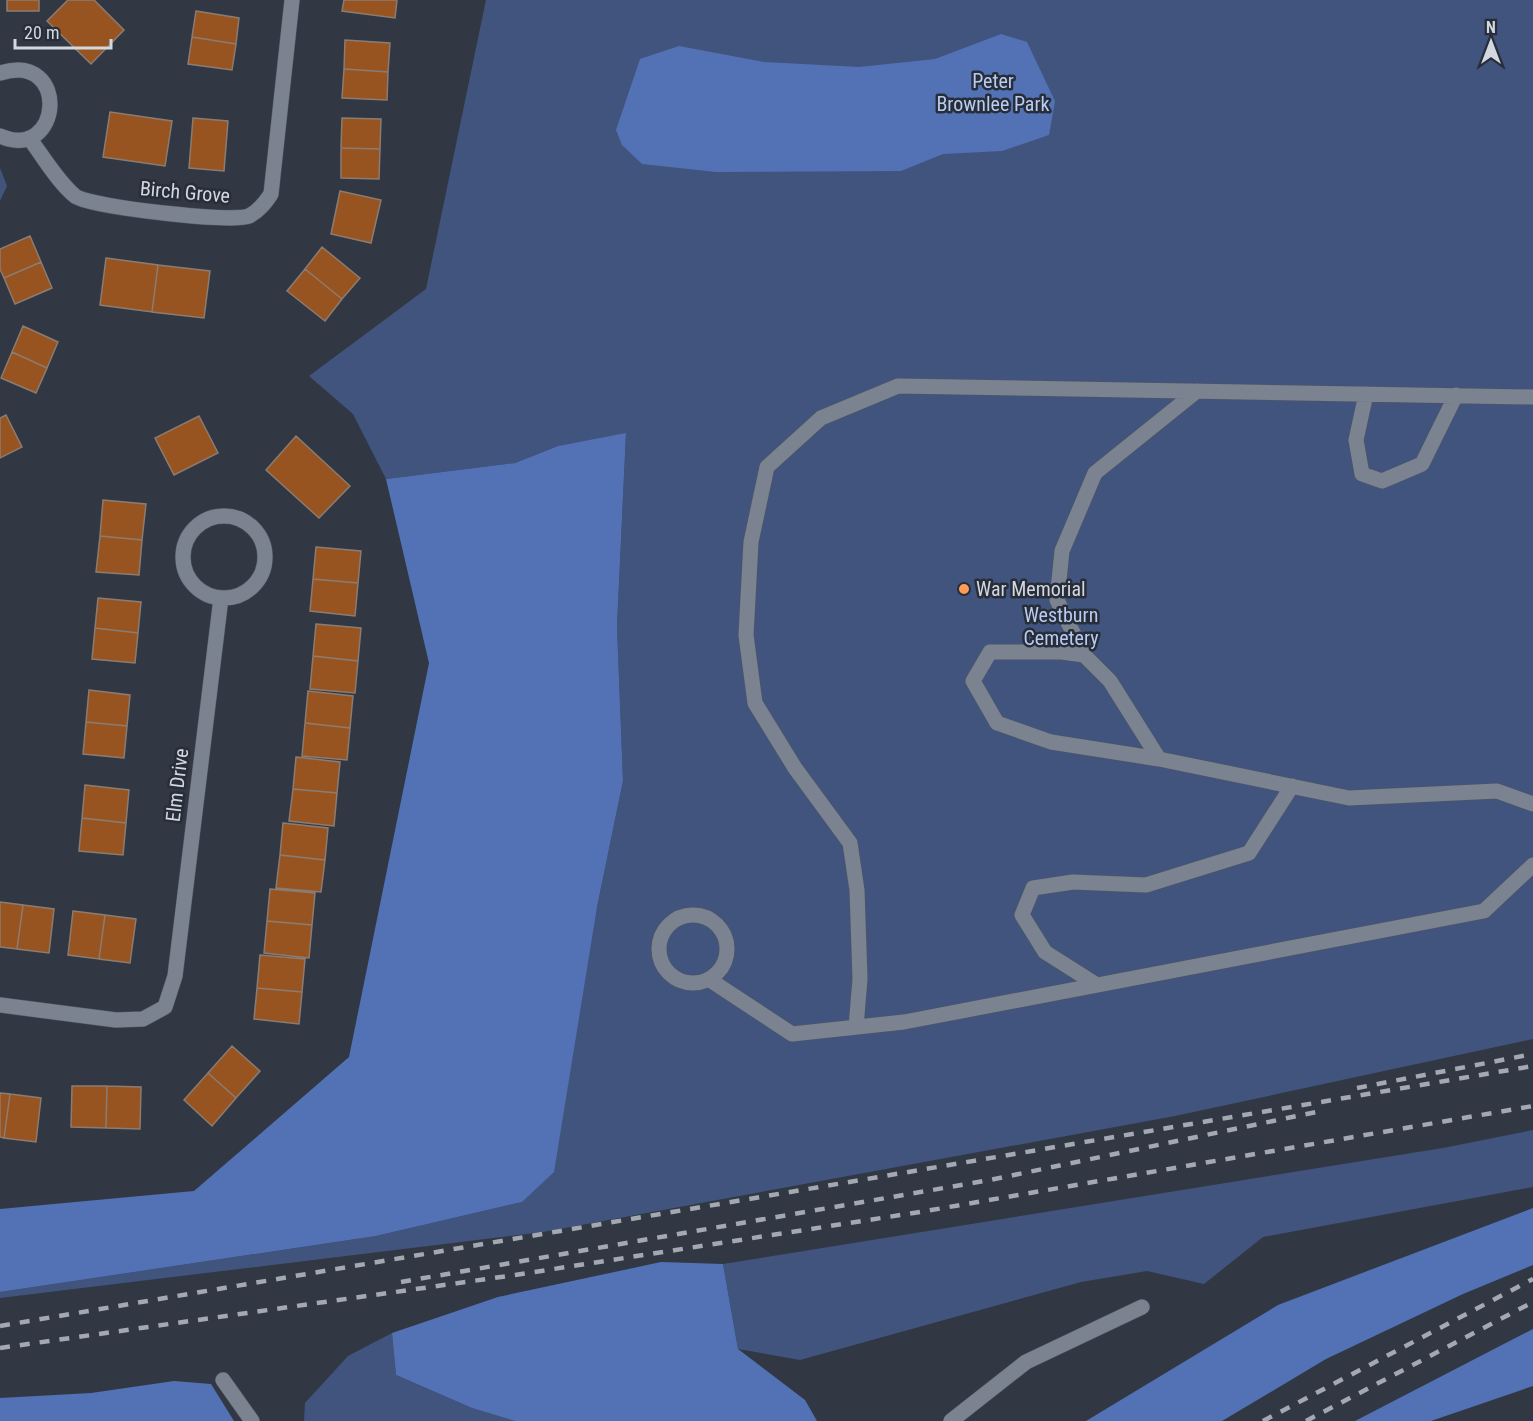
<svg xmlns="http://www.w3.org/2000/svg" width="1533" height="1421" font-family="'Roboto Condensed',sans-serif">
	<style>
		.green { fill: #40547e }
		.forest { fill: #5272b5 }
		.building { fill: #985420; stroke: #8b7c72; stroke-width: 1.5 }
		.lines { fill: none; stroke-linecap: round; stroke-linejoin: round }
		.minor-casing { stroke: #515660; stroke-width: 16 }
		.minor { stroke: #7b8290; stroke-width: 15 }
		.rail { stroke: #a3a8b1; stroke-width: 4.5; stroke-dasharray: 10 10; stroke-linecap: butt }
		.poi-dot { fill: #fe9c57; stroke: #272d39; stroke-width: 2 }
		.labels { text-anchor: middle; stroke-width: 5; stroke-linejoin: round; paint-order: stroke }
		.park-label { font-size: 20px; fill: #b8cbf0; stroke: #272d39 }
		.street-label { font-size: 20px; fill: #d3d7df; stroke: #272d39 }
		.poi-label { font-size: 20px; fill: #d3d7df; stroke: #272d39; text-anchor: start }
	</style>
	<rect width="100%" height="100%" fill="#313844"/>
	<!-- green -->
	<path class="green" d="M 486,0 L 1533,0 L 1533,1039 L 1175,1116 L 543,1232 L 0,1298 L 0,1292 L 376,1236 L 522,1202 L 597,907 L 623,781 L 617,626 L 626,434 L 558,446 L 515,463 L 386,479 L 353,414 L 309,376 L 426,289 Z
		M 0,168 L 7,186 L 0,201 Z
		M 1533,1130 L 1533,1187 L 1263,1237 L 1204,1284 L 1147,1271 L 1081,1282 L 800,1360 L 738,1349 L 723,1264 L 1443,1148 Z
		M 392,1333 L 396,1375 L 472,1408 L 515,1421 L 304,1421 L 305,1403 L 348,1356 Z"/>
	<!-- forest -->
	<path class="forest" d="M 1001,34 L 1027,42 L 1055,101 L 1049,135 L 1002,151 L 943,154 L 901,171 L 716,172 L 642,164 L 622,145 L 616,130 L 640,59 L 679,46 L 764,62 L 859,67 L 935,59 Z
		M 626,433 L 617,626 L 623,781 L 597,907 L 554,1172 L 522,1202 L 376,1236 L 0,1292 L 0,1209 L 194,1191 L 349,1057 L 429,663 L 386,479 L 515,463 L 558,446 Z
		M 1533,1208 L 1533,1265 L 1463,1294 L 1326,1359 L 1222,1421 L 1086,1421 L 1278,1305 Z
		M 661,1262 L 723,1264 L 738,1349 L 805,1400 L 817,1421 L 515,1421 L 472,1408 L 396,1375 L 392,1333 L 498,1297 Z
		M 1533,1329 L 1533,1386 L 1431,1421 L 1355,1421 Z
		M 174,1381 L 211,1384 L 234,1421 L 0,1421 L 0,1398 L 91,1393 Z"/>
	<!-- building -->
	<path class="building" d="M 7,0 L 39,0 L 39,11 L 7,11 Z
		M 68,0 L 94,0 L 124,30 L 91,64 L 47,21 Z
		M 344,0 L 397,0 L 395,18 L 342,11 Z
		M 196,11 L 239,18 L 236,44 L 192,37 Z
		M 192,37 L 236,44 L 232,70 L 188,64 Z
		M 345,40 L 390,43 L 388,72 L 344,69 Z
		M 344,69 L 388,72 L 387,100 L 342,98 Z
		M 110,112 L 172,121 L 165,166 L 103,157 Z
		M 193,118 L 228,121 L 224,171 L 189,168 Z
		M 342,118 L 381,119 L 380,149 L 341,148 Z
		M 341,148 L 380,149 L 379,179 L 341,178 Z
		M 340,191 L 381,200 L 371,243 L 331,234 Z
		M 30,236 L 41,262 L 4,278 L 0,269 L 0,249 Z
		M 322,247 L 360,278 L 342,299 L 305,269 Z
		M 106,258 L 158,265 L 152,312 L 100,305 Z
		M 41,262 L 52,288 L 15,304 L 4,278 Z
		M 158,265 L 210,271 L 204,318 L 152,312 Z
		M 305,269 L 342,299 L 325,321 L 287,291 Z
		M 23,326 L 58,342 L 47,368 L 12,352 Z
		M 12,352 L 47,368 L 36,393 L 1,378 Z
		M 6,415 L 22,447 L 0,458 L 0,418 Z
		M 199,416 L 218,453 L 174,475 L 155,438 Z
		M 296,436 L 350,486 L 319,518 L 266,470 Z
		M 103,500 L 146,504 L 142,540 L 100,536 Z
		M 100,536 L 142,540 L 139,575 L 96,572 Z
		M 316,547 L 361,551 L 358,583 L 313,579 Z
		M 313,579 L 358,583 L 355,616 L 310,611 Z
		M 98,598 L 141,602 L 138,633 L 95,628 Z
		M 316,624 L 361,628 L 358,661 L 313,656 Z
		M 95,628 L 138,633 L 135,663 L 92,659 Z
		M 313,656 L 358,661 L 355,693 L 310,689 Z
		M 89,690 L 130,695 L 127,726 L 86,722 Z
		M 308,691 L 353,696 L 350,728 L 305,723 Z
		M 86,722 L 127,726 L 124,758 L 83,754 Z
		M 305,723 L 350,728 L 347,760 L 302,756 Z
		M 296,757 L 340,762 L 337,793 L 293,789 Z
		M 85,785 L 129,790 L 126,823 L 82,818 Z
		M 293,789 L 337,793 L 334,826 L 289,821 Z
		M 82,818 L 126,823 L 123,855 L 79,851 Z
		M 283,823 L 328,828 L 325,860 L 280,855 Z
		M 280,855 L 325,860 L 321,892 L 276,888 Z
		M 270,889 L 315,893 L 312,925 L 267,921 Z
		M 0,902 L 23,905 L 17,949 L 0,947 Z
		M 23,905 L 54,909 L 49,953 L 17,949 Z
		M 73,911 L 105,915 L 99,959 L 68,955 Z
		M 105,915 L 136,919 L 130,963 L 99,959 Z
		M 267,921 L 312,925 L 309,958 L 264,953 Z
		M 260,955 L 305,959 L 302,992 L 257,988 Z
		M 257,988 L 302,992 L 299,1024 L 254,1019 Z
		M 232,1046 L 260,1071 L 236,1098 L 208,1073 Z
		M 208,1073 L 236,1098 L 212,1126 L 184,1100 Z
		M 72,1086 L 107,1086 L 106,1128 L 71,1127 Z
		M 107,1086 L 141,1087 L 140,1129 L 106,1128 Z
		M 0,1093 L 10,1094 L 4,1138 L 0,1137 Z
		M 10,1094 L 41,1098 L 36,1142 L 4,1138 Z"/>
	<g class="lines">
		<defs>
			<path id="minor" d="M 0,73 C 71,51 62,163 0,136
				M 29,138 C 43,156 57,181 75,196 C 90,207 232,223 249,216 C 259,211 265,203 271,194 L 292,0
				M 1366,394 L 1356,440 L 1362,474 L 1382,481 L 1422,464 L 1456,395
				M183 557a41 41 0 1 1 82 0a41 41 0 1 1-82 0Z
				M 1084,655 L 1062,652 L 990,652 L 973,681 L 997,723 L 1051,742 L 1159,759 L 1349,798 L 1497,791 L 1533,804
				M 1159,759 L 1110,681 L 1084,655 L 1057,600 L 1062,551 L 1095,473 L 1197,391
				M659 949a34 34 0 1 1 68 0a34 34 0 1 1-68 0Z
				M 710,980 L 792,1034 L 904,1022 L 1484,911 L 1533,865
				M 1097,985 L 1045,952 L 1022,915 L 1033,888 L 1073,882 L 1146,885 L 1249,853 L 1292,786
				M 0,1005 L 116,1020 L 143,1019 L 165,1007 L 175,976 L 221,598
				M 856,1027 L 860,979 L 857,890 L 850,843 L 795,768 L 755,703 L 746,635 L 751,542 L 767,467 L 821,418 L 898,386 L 1533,397
				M 223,1380 L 252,1421
				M 951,1421 L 1026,1362 L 1142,1307"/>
		</defs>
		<!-- minor casing -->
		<use href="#minor" class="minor-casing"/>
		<!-- minor -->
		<use href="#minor" class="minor"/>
		<!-- rail -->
		<path class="rail" d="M 1357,1088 L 1533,1054
			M 401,1282 L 990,1180 L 1321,1111
			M 0,1326 L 1533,1066
			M 0,1348 L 515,1275 L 920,1212 L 1533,1106
			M 1263,1421 L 1533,1279
			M 1306,1421 L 1533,1302"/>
	</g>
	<!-- markers -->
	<circle class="poi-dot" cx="964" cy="589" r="6"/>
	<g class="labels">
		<!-- park labels -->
		<g class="park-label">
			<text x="993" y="88">Peter<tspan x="993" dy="23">Brownlee Park</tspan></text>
			<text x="1061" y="622">Westburn<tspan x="1061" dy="23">Cemetery</tspan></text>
		</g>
		<!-- street labels -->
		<g class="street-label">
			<text transform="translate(185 192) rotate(5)" y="7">Birch Grove</text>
			<text transform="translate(177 785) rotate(-83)" y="7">Elm Drive</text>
		</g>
		<!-- poi labels -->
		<g class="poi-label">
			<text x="976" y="596">War Memorial</text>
		</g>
	</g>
	<!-- north arrow -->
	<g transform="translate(1491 42)" stroke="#272d39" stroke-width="4.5" paint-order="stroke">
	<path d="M0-4.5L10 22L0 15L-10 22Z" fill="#d3d7df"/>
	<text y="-9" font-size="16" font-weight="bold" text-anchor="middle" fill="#d3d7df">N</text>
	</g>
	<!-- scale -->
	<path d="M15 39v9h96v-9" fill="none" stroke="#d3d7df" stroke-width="3"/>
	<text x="24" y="39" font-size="18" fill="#d3d7df" stroke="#272d39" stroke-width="4.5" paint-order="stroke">20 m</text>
</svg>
